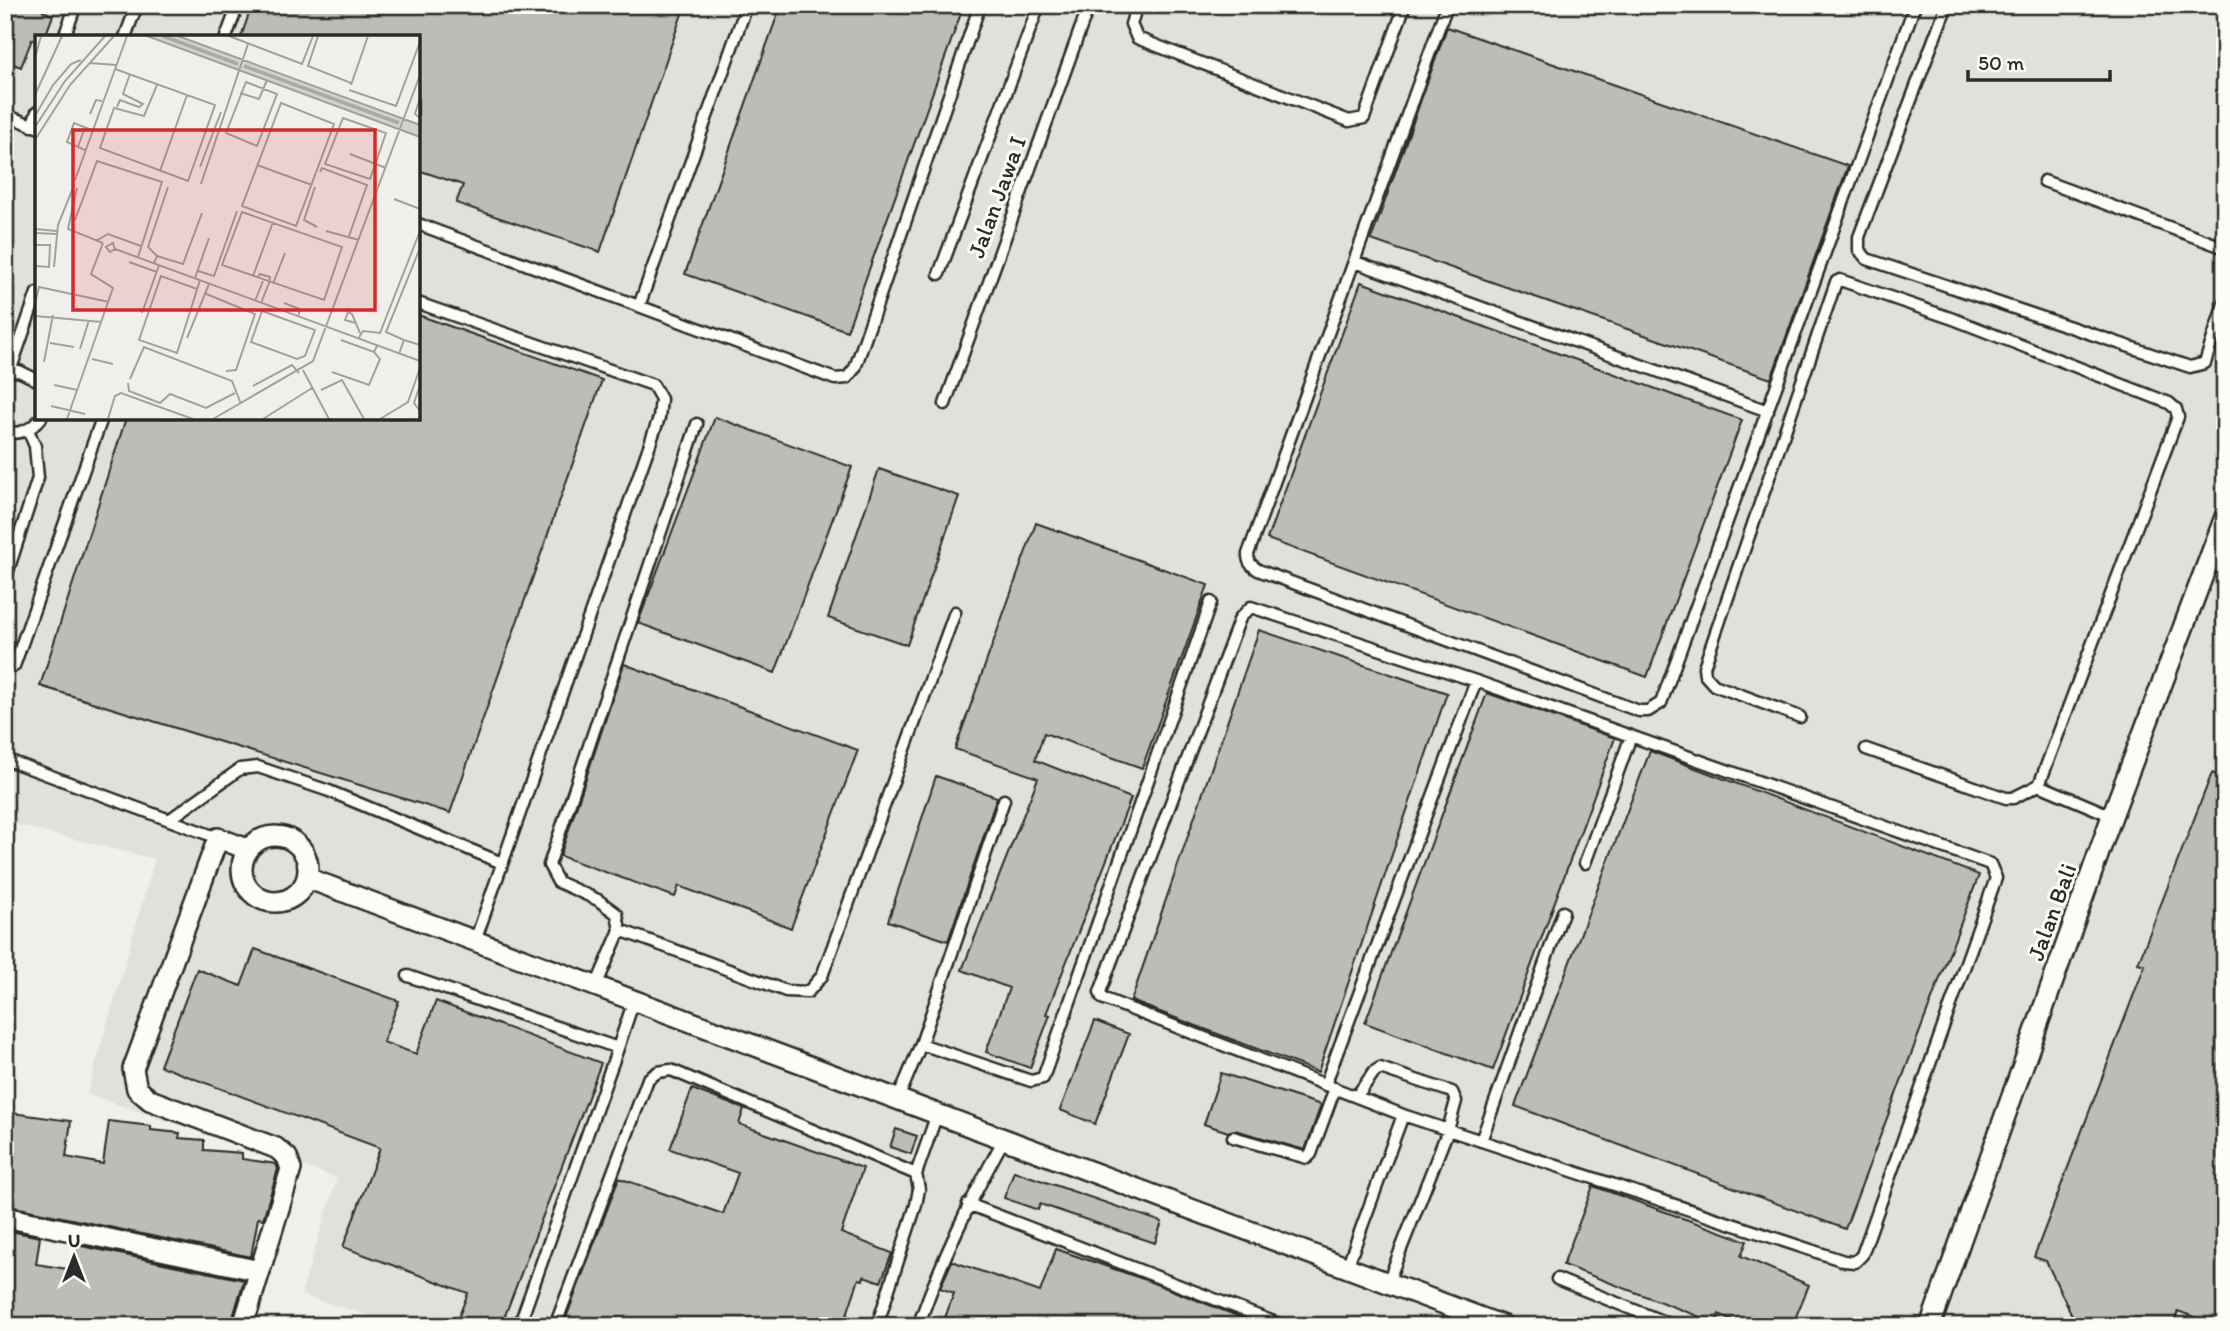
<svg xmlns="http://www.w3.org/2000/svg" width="2230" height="1331" font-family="Itim,sans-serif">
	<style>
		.built { fill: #e1e0dc; fill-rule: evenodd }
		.building { fill: #bdbcb8; stroke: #2b2b2b; stroke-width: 2 }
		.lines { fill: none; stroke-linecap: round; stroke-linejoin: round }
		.service-casing { stroke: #2b2b2b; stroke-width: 15 }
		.minor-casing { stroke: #2b2b2b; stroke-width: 24 }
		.service { stroke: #fdfcf7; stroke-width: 10 }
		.minor { stroke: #fdfcf7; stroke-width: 19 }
		.labels { text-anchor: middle; stroke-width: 6; stroke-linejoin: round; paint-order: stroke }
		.street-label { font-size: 24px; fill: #2b2b2b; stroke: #fdfcf7 }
		.inset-river { fill: none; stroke: #aaa9a7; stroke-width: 3.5 }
		.inset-road { fill: none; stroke: #a1a19e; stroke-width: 2 }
		.view { fill: #d62828; fill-opacity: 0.15; stroke: #d62828; stroke-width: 3.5 }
		.inset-edge { fill: none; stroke: #2b2b2b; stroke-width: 3.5 }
	</style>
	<rect width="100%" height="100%" fill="#f0efeb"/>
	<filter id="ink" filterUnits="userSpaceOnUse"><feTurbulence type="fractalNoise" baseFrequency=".0143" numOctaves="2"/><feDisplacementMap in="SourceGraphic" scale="14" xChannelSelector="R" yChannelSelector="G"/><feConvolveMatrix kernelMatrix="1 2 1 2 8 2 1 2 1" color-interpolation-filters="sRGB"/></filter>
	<g filter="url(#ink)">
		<!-- built -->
		<path class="built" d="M 5,5 L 2225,5 L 2225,1326 L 405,1326 L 301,1295 L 337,1178 L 87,1094 L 155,859 L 5,822 ZM 37,37 L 418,37 L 418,418 L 37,418 Z"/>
		<!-- building -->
		<path class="building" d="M 5,5 L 46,5 L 43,11 L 53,15 L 45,37 L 37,37 L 37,41 L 32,39 L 21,67 L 5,61 Z
			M 252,5 L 685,5 L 600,252 L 456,203 L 463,185 L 418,170 L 418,37 L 241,37 Z
			M 781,5 L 964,5 L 847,331 L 685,274 Z
			M 1447,27 L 1848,166 L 1771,379 L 1371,240 Z
			M 1361,282 L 1742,420 L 1647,677 L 1267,539 Z
			M 418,315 L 602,380 L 450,813 L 40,686 L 126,418 L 418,418 Z
			M 715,417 L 852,467 L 775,673 L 638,623 Z
			M 879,469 L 959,496 L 907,645 L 828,618 Z
			M 1036,523 L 1208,585 L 1142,768 L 1044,733 L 1035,760 L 1131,798 L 1046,1014 L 1050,1015 L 1030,1068 L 986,1052 L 1009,988 L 962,970 L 1038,778 L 955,749 Z
			M 1259,630 L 1447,693 L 1318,1072 L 1131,1001 Z
			M 624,664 L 858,750 L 791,928 L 679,886 L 675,897 L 560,856 Z
			M 1487,693 L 1615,738 L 1493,1070 L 1365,1023 Z
			M 1650,751 L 1979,875 L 1845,1229 L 1515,1106 Z
			M 2212,773 L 2225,778 L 2225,1326 L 2218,1326 L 2178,1311 L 2173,1326 L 2077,1326 L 2046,1261 L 2034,1257 L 2145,965 L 2138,963 Z
			M 936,776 L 997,797 L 948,941 L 888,921 Z
			M 255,949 L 399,1001 L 383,1042 L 416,1054 L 436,1001 L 601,1063 L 501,1326 L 455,1326 L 468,1293 L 343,1247 L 380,1148 L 160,1066 L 197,969 L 241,986 Z
			M 1095,1021 L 1129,1034 L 1095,1124 L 1060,1110 Z
			M 1221,1073 L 1321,1105 L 1305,1150 L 1235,1130 L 1228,1132 L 1204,1124 Z
			M 692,1089 L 744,1109 L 739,1124 L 863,1168 L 841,1233 L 892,1253 L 881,1282 L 864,1276 L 863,1280 L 859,1279 L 843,1326 L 827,1326 L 811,1320 L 808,1326 L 563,1326 L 619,1178 L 723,1214 L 738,1173 L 670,1149 Z
			M 5,1112 L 71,1121 L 66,1157 L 103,1164 L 109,1121 L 151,1126 L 151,1130 L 180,1133 L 179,1138 L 204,1140 L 204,1150 L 242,1153 L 242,1159 L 276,1164 L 278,1169 L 263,1219 L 258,1218 L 251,1257 L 5,1205 Z
			M 896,1129 L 917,1136 L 911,1154 L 890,1147 Z
			M 1014,1171 L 1162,1222 L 1155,1243 L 1040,1204 L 1038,1210 L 1004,1198 Z
			M 1593,1186 L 1747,1241 L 1741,1256 L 1809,1285 L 1792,1326 L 1746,1326 L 1719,1314 L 1716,1323 L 1563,1265 Z
			M 5,1230 L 40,1237 L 36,1264 L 74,1270 L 77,1245 L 244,1280 L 231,1324 L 227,1324 L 227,1326 L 5,1326 Z
			M 1056,1249 L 1143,1279 L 1263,1326 L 942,1326 L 954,1293 L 940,1288 L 952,1261 L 1040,1292 Z"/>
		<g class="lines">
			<defs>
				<path id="service" d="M 1137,5 L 1131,24 L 1137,38 L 1349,121 L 1364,118 L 1405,5
					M 1447,5 L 1248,554 C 1248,563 1251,565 1258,570 L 1639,711 L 1648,711 L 1661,703 L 1915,5
					M 1947,5 L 1859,237 L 1859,250 L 1867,259 L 2190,367 L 2205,363 L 2225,300
					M 64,37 L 76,5
					M 125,37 L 137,5
					M 226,37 L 238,5
					M 5,115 L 37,127
					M 32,126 L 37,112
					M 2044,181 L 2225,248
					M 418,224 L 835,379 L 847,378 L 855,368 L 980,5
					M 1355,262 L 1768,411
					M 939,274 L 1039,5
					M 418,303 L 653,385 L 661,399 L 659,418 L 475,941
					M 639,306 L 747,5
					M 10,371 L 37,293
					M 6,372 L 19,371 L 37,380
					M 945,404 L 1089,5
					M 5,432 C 20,435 31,430 41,418
					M 5,580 L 38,478 L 35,446 L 28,430
					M 1251,607 L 1476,681 L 1990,864 L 1996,878 L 1862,1255 L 1855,1262 L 1844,1261 L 1403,1115 L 1102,998 L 1100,992 L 1240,618 Z
					M 14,666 L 102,418
					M 1800,717 L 1714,685 L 1705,675 L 1704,667 L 1836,282 L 1840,280 L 1956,320 L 2169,403 L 2176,409 L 2178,417 L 2039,785 L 2013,798 L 2006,798 L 1866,749
					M 5,759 L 218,838
					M 2039,785 L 2112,816
					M 169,820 L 240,769 L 258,767 L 329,791 L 502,863
					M 1585,863 L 1631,736
					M 620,930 L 617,914 L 598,900 L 558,882 L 549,865 L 697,424
					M 408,976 L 618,1048
					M 596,986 L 620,930 L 786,991 L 808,992 L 822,976 L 955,612
					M 921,1044 L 1031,1081 L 1043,1078 L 1211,602
					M 1325,1085 L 1476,681
					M 1356,1097 L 1374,1072 L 1380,1068 L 1452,1092 L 1456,1101 L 1448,1130 L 1388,1282
					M 898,1099 L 921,1044 L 1004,800
					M 1233,1137 L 1307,1158 L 1311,1154 L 1335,1088
					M 1481,1141 L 1563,912
					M 968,1204 L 1284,1326
					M 1347,1267 L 1403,1115
					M 1557,1279 L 1674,1326
					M 519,1326 L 618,1048 L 634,1000
					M 555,1326 L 648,1079 L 658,1072 L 671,1070 L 916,1174
					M 877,1326 L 916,1205 L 919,1189 L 916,1174 L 937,1114
					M 918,1326 C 942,1258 970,1201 1004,1139"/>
				<path id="minor" d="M242 869a33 33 0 1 1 66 0a33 33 0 1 1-66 0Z
					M 307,878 L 1503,1326
					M 5,1217 L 260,1271
					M 243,1326 L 291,1169 L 287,1157 L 276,1148 L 150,1100 L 137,1089 L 133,1069 L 218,838 L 247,849
					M 1930,1326 L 2112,816 L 2225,517"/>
			</defs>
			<!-- service casing -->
			<use href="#service" class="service-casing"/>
			<!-- minor casing -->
			<use href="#minor" class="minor-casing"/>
			<!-- service -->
			<use href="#service" class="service"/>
			<!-- minor -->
			<use href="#minor" class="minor"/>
		</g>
	</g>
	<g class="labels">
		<!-- street labels -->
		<g class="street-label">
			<text transform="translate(997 197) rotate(-70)" y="8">Jalan Jawa I</text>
			<text transform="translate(2052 912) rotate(-70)" y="8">Jalan Bali</text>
		</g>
	</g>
	<!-- overview -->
	<g transform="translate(35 35)">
		<rect width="385" height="385" fill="#f0efeb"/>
		<path d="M 112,1 L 143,1 L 385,90 L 385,102 Z" fill="#d3d2cf"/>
		<path class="inset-river" d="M 128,1 L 203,29M 209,31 L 364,88"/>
		<path class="inset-road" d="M 112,1 L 385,102M 143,1 L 385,90M 194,1 L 267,29 L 278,1M 283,1 L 273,31 L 316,48M 0,23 L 6,1M 55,28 L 81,30M 80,34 L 180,70 L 153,146 L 65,113 L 79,73 L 109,81 L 122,50M 211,47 L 242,59 L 222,111 L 191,98 ZM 316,50 L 333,1M 314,55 L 361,71 L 385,7M 205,58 L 224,64 L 232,45M 0,60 L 27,1M 385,63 L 380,79 L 385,83M 246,68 L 299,89 L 261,191 L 207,171 ZM 82,72 L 85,65 L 104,72 L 108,69 L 88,59 L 95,39M 55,79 L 61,65 L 67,66M 0,81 L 18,50 L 36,29 L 46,25M 308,83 L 351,98 L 335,144 L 290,129 ZM 0,92 L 30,46 L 70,1M 0,105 L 35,50 L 79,1M 43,112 L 50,92M 50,115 L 32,107 L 39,88 L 57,95M 315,119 L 351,133M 222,130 L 277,150M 165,132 L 186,77M 125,136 L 152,60M 285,137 L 287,133 L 332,150 L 314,201M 40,145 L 92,1M 166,149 L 213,9M 280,152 L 269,185 L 282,192M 42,153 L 33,194 L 68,208M 359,164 L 385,174M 207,177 L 307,212 L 289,265 L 187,230 ZM 40,185 L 62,126 L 127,147 L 103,222M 0,194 L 22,196M 291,196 L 324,205M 0,198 L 21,199M 61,206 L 73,199 L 106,211M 0,210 L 15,210 L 14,232 L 0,231M 80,214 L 75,217 L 71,212 L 78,208 L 80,214 L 385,326M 122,221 L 113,212 L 133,152M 94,227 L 122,237M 119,228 L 122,221 L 148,229 L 167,178M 19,232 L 23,190 L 38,153M 163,236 L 179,241 L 202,176M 218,241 L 238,187M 160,243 L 174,203M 222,243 L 225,239 L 235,242 L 234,248M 238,249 L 250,218M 162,254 L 126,241 L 104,305 L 142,318 L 165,245M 169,258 L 220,279 L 201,335 L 191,336M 220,266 L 228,246M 226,268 L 234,248M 249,268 L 265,274 L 263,282M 0,269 L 4,252 L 74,267M 227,276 L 280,295 L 270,321 L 262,324 L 216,307 ZM 107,278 L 124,230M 0,281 L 67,287M 321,288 L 310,285 L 313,277 L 317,279 L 325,298M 152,303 L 174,249M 323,304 L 328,296 L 345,298 L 385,196M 306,305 L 339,317 L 342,311M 369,305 L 351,297 L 385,213M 15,308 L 39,312M 45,314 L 54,285M 364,319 L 369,305 L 385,310M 57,324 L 78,329M 9,327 L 18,280M 268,335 L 294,384M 297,337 L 334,350 L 345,324 L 339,317M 95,344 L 109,312 L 197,346 L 206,369M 93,348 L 94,356 L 125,368 L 135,359 L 171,373 L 200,358M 19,350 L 42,355M 385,350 L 379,368 L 385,376M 218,351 L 257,330 L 264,338M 286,355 L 307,345 L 329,384M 16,371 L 50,379M 32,384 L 78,253 L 56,239 L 68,208M 73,384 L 80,361 L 86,358 L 158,384M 178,384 L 278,326 L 385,40M 228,384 L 277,353M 345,384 L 373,367 L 385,333"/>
		<path class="view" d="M 38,95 L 340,95 L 340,275 L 38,275 Z"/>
		<rect width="385" height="385" class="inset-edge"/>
	</g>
	<!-- margin -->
	<rect width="2230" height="1331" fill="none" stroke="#fdfcf7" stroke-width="28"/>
	<rect x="14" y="14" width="2202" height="1303" fill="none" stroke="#2b2b2b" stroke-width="2.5" filter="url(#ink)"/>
	<!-- north arrow -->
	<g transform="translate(74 1257)" stroke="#fdfcf7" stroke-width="5" paint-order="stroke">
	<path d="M0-5L12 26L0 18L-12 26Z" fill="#2b2b2b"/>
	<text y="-10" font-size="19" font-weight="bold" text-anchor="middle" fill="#2b2b2b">U</text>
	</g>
	<!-- scale -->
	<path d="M1968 70v10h142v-10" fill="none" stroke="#2b2b2b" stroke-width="3.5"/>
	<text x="1978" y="70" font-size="21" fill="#2b2b2b" stroke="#fdfcf7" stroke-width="5" paint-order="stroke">50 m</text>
</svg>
